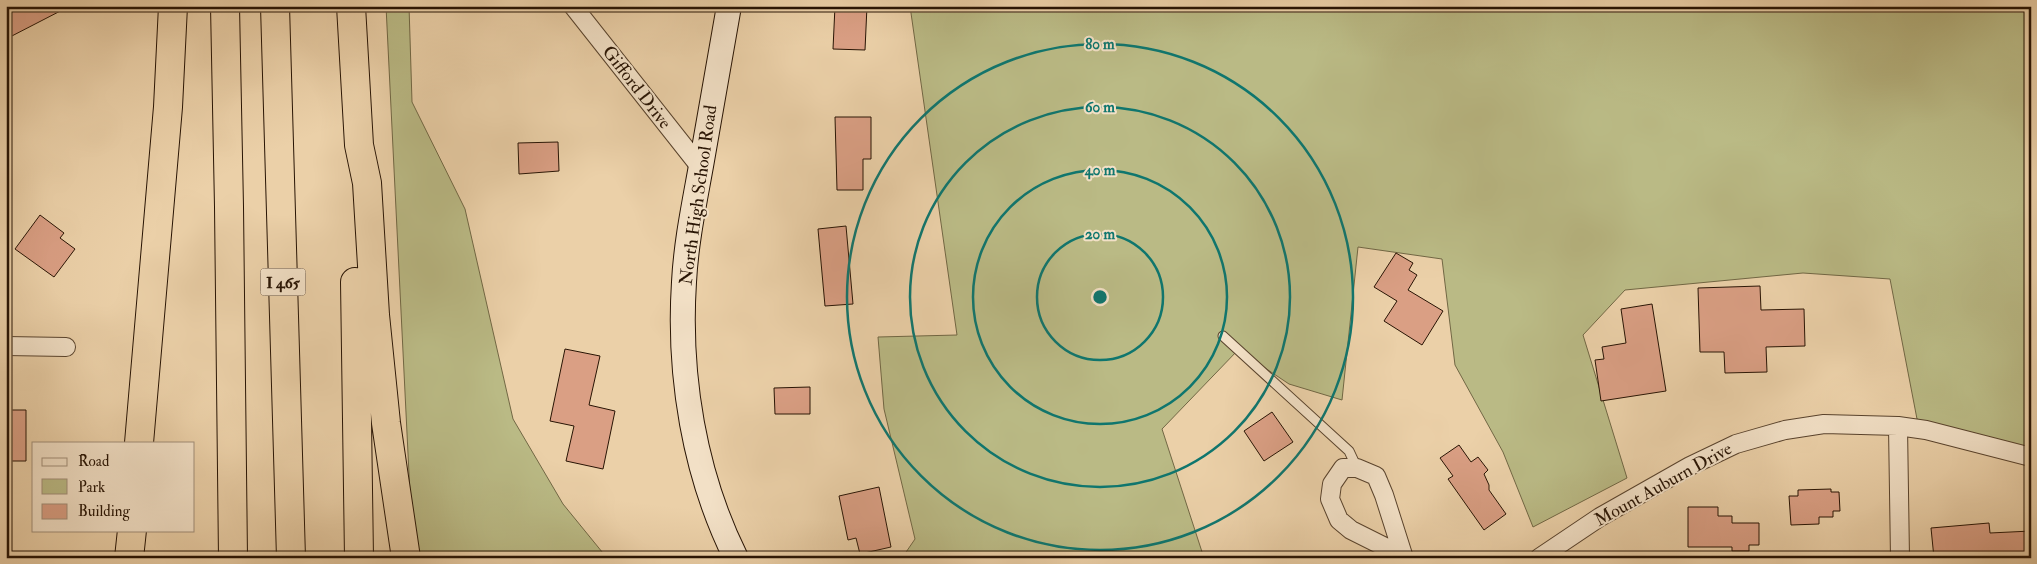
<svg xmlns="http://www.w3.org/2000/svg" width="2037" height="564" font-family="'IM FELL Double Pica',serif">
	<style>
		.green { fill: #baba85; stroke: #716744 }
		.building { fill: #da9f84; stroke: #281404 }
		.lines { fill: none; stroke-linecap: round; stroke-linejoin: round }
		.lane-casing { stroke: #59432d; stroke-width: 11 }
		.street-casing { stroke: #59432d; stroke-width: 20 }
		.secondary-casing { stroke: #281404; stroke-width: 26 }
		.highway-casing { stroke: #281404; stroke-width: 30 }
		.lane { stroke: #f2e0c6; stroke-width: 9 }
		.street { stroke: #f2e0c6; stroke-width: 18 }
		.secondary { stroke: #f2e0c6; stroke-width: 24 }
		.highway { stroke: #ebd0a8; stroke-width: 28 }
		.ring { fill: none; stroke: #0f766e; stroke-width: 2.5 }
		.labels { text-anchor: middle; stroke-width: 4; stroke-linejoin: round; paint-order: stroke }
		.shield { fill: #f2e0c6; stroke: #65513e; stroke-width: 1 }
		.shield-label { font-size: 16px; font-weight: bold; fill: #281404 }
		.street-label { font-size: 18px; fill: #281404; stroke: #f2e0c6 }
		.centre { fill: #0f766e; stroke: #f2e0c6; stroke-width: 2.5 }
		.ring-label { font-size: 15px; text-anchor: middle; font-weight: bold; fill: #0f766e; stroke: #f2e0c6; stroke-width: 4; stroke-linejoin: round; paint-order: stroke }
	</style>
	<rect width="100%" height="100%" fill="#ebd0a8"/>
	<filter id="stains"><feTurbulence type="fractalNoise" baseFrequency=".004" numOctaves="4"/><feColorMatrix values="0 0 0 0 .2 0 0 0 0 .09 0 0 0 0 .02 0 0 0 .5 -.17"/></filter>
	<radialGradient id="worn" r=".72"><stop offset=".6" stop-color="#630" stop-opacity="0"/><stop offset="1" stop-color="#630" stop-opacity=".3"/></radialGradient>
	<!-- green -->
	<path class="green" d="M 386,6 L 409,6 L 412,102 L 465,209 L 513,419 L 563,504 L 607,558 L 400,558 L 410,494 Z
		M 910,6 L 2031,6 L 2031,456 L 1917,419 L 1890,279 L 1803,273 L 1625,290 L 1583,335 L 1627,478 L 1533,527 L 1503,452 L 1455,365 L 1442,259 L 1358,247 L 1342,400 L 1289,384 L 1238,350 L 1162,429 L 1204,558 L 902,558 L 915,539 L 884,409 L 878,337 L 957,335 Z"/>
	<!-- building -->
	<path class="building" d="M 6,6 L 70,6 L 6,39 Z
		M 835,6 L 867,6 L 865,50 L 833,49 Z
		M 835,117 L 871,117 L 871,159 L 863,159 L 863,190 L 837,190 Z
		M 558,142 L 559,171 L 519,174 L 518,143 Z
		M 40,215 L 64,233 L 60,238 L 75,249 L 54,277 L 15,249 Z
		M 846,226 L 853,304 L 825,306 L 818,229 Z
		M 1396,253 L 1413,263 L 1409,270 L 1417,275 L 1408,290 L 1443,311 L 1422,345 L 1384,321 L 1397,301 L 1374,287 Z
		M 1760,286 L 1761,310 L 1804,309 L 1805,346 L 1766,347 L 1767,372 L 1725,373 L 1724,352 L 1700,352 L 1698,288 Z
		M 1652,304 L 1666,391 L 1601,401 L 1595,360 L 1604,359 L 1602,347 L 1626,343 L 1621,309 Z
		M 565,349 L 600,356 L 589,405 L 615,411 L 603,469 L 566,461 L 574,426 L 550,421 Z
		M 810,387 L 810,414 L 775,414 L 774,388 Z
		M 6,410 L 26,410 L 26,461 L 6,461 Z
		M 1272,412 L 1293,442 L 1264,461 L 1244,431 Z
		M 1459,445 L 1471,462 L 1478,457 L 1488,470 L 1484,474 L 1489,485 L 1489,490 L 1506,514 L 1484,530 L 1448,479 L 1453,476 L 1440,458 Z
		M 879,487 L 891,547 L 860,554 L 856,538 L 848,540 L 839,496 Z
		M 1831,489 L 1831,492 L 1839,492 L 1840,511 L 1833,511 L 1833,517 L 1819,517 L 1819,524 L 1791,525 L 1789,496 L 1798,496 L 1798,490 Z
		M 1688,507 L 1718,507 L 1718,516 L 1732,516 L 1732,523 L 1759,523 L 1759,545 L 1749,545 L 1749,551 L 1732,551 L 1732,547 L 1688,547 Z
		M 1989,523 L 1990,533 L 2031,531 L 2031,552 L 1967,558 L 1934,558 L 1931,528 Z"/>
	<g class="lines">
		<defs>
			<path id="lane" d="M 1223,336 L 1349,451 L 1357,468"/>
			<path id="street" d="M 573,6 L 701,168
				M 6,346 L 66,347
				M 1898,426 L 1900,558
				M 1403,556 L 1351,530 L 1339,520 L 1330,499 L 1332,484 L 1343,468 L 1357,468 L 1376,476 L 1384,495 L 1404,558
				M 1539,558 L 1600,517 L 1690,466 L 1736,444 L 1785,430 L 1824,424 L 1898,426 L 1926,430 L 2031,457"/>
			<path id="secondary" d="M 729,6 C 720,60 710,113 701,166 C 694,205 686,243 684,282 C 678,375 694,474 736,558"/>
			<path id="highway" d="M 225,6 L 229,207 L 233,558
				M 275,6 L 291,558
				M 351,6 L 359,145 L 367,183 L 375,315 L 386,423 L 406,558
				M 355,282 L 359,558
				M 139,443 L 168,107 L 173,6
				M 129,558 L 132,530"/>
		</defs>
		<!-- lane casing -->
		<use href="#lane" class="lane-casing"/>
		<!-- street casing -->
		<use href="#street" class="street-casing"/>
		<!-- secondary casing -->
		<use href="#secondary" class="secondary-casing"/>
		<!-- highway casing -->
		<use href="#highway" class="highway-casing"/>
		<!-- lane -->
		<use href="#lane" class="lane"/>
		<!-- street -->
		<use href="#street" class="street"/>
		<!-- secondary -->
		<use href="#secondary" class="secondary"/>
		<!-- highway -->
		<use href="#highway" class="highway"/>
	</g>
	<!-- distance rings -->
	<g class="ring">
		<circle cx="1100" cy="297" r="63"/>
		<circle cx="1100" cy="297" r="127"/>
		<circle cx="1100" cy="297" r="190"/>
		<circle cx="1100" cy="297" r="253"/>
	</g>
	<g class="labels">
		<!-- shield labels -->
		<rect class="shield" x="260.5" y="268.5" width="45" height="27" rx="4"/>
		<g class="shield-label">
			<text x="283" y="288">I 465</text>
		</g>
		<!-- street labels -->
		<g class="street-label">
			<text transform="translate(637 87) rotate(52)" y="6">Gifford Drive</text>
			<text transform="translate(698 195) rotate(-82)" y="6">North High School Road</text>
			<text transform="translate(1663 484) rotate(-29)" y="6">Mount Auburn Drive</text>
		</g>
	</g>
	<circle cx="1100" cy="297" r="8" class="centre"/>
	<g class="ring-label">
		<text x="1100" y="49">80 m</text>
		<text x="1100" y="112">60 m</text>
		<text x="1100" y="175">40 m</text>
		<text x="1100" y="239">20 m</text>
	</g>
	<!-- margin -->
	<rect width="2037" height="564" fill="none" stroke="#ebd0a8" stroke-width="25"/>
	<rect x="8" y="8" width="2022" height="549" fill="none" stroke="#281404" stroke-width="2.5"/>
	<rect x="12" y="12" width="2012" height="539" fill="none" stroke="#281404"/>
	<!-- legend -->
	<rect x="32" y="442" width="162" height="90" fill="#f2e0c6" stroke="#a18e78"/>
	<rect x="42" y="458" width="25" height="8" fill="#f2e0c6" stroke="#a18e78"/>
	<text x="78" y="466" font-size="15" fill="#281404">Road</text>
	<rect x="42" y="479" width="25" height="15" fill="#baba85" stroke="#a18e78"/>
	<text x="78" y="492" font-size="15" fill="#281404">Park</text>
	<rect x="42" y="504" width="25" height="15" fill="#da9f84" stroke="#a18e78"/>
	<text x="78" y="516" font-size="15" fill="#281404">Building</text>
	<rect width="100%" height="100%" filter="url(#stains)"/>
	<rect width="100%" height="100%" fill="url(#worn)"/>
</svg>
